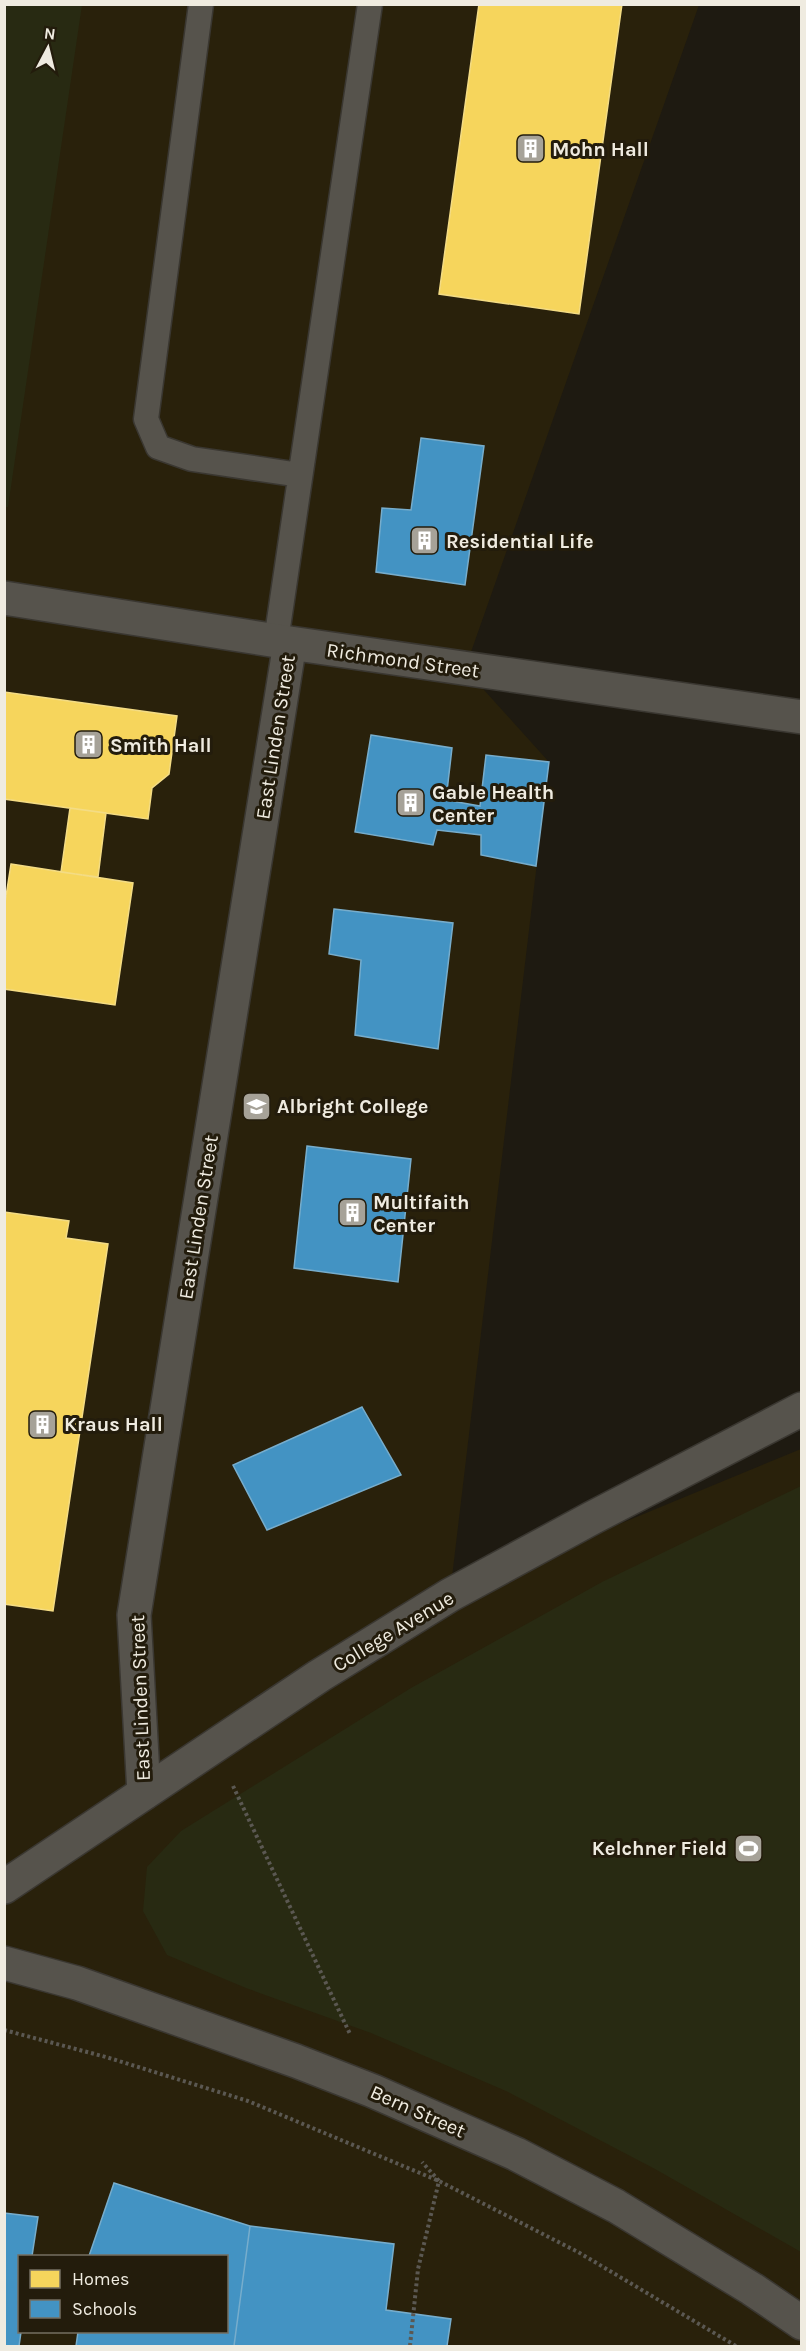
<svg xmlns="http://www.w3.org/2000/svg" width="806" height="2351" font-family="Karla,sans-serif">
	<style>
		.built { fill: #29210b; fill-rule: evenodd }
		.green { fill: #282a12 }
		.homes { fill: #f6d55c; stroke: #f4dc84; stroke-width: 1.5 }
		.schools { fill: #4393c3; stroke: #77adcc; stroke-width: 1.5 }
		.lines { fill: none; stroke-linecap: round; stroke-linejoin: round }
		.service-casing { stroke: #3a3731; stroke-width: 27 }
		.minor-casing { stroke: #3a3731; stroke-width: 36 }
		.tertiary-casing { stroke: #3a3731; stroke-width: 36 }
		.path { stroke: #5b5852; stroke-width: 4; stroke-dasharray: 3 3; stroke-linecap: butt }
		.service { stroke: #56534c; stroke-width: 24 }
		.minor { stroke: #56534c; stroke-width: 33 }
		.tertiary { stroke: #56534c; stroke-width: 33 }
		.labels { text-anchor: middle; stroke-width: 6; stroke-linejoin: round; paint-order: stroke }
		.poi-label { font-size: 20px; font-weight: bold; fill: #efebe0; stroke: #231c0c; text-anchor: start }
		.street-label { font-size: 20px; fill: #efebe0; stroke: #231c0c }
	</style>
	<rect width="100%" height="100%" fill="#1e1a11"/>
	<!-- built -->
	<path class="built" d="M 5,5 L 699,5 L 465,669 L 549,762 L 450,1594 L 801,1449 L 801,2346 L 5,2346 ZM 20,2256 L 226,2256 L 226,2332 L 20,2332 Z"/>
	<!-- green -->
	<path class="green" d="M 4,5 L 82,5 L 8,507 L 4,507 Z
		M 801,1486 L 801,2252 L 655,2169 L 506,2091 L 371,2033 L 246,1988 L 167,1955 L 143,1911 L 147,1867 L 181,1831 L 411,1688 L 602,1582 Z"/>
	<!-- homes -->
	<path class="homes" d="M 479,4 L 622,4 L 579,314 L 439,294 Z
		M 4,692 L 177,716 L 169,774 L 152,788 L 148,819 L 4,799 Z
		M 70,808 L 106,813 L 98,877 L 61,872 Z
		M 11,864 L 133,883 L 115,1005 L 4,989 L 4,909 Z
		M 4,1212 L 69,1221 L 66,1238 L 108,1244 L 53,1611 L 4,1604 Z"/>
	<!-- schools -->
	<path class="schools" d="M 421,438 L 484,446 L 465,585 L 376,572 L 382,508 L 411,510 Z
		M 371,735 L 452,748 L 446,800 L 480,806 L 486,755 L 549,762 L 536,866 L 481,855 L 481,835 L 437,830 L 433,845 L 355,832 Z
		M 334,909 L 453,923 L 438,1049 L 355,1035 L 361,960 L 329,954 Z
		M 307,1146 L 411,1159 L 398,1282 L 294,1268 Z
		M 362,1407 L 401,1475 L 267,1530 L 233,1465 Z
		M 114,2183 L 250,2226 L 234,2346 L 76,2346 L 78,2332 L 226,2332 L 226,2256 L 89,2256 Z
		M 4,2213 L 38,2217 L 32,2256 L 20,2256 L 21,2332 L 19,2346 L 4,2346 Z
		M 250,2226 L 394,2244 L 386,2310 L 451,2319 L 447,2346 L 234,2346 Z"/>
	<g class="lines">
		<defs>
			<path id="service" d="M 201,4 L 146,419 L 158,447 L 192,459 L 300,475
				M 276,641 L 370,4"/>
			<path id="minor" d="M 4,598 L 290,643 L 802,717
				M 144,1793 L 134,1615 L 290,643
				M 4,1963 L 77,1983 L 296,2061 L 373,2091 L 516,2154 L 616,2206 L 752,2289 L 802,2323"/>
			<path id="tertiary" d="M 4,1887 L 319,1676 L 450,1595 L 592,1518 L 802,1409"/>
		</defs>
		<!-- service casing -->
		<use href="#service" class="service-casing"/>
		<!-- minor casing -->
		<use href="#minor" class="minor-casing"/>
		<!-- tertiary casing -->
		<use href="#tertiary" class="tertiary-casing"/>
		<!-- path -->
		<path class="path" d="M 233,1786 L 350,2034
			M 4,2030 L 106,2057 L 248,2101 L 439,2181 L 578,2252 L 736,2346
			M 410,2346 L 418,2269 L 439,2181 L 422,2162"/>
		<!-- service -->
		<use href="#service" class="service"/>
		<!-- minor -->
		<use href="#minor" class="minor"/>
		<!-- tertiary -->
		<use href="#tertiary" class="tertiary"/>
	</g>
	<!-- icons -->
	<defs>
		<symbol id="building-square" viewBox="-11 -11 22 22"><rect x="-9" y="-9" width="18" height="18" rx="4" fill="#a6a298" stroke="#231c0c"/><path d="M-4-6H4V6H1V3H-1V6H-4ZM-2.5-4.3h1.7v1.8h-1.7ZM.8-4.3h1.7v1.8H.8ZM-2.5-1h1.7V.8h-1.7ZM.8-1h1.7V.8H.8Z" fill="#fff"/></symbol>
		<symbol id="university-square" viewBox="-11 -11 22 22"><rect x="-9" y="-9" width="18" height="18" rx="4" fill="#a6a298" stroke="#231c0c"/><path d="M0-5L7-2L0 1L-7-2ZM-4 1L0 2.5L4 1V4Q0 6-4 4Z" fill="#fff"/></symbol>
		<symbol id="stadium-square" viewBox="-11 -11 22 22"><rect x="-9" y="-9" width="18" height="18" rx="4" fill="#a6a298" stroke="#231c0c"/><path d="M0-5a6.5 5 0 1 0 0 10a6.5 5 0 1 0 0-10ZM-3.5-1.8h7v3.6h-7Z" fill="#fff"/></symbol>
	</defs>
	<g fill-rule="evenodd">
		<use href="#building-square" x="514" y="132" width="33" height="33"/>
		<use href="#building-square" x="408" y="524" width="33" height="33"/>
		<use href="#building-square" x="72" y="728" width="33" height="33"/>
		<use href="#building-square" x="394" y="786" width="33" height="33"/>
		<use href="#university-square" x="240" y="1090" width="33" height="33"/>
		<use href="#building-square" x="336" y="1196" width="33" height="33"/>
		<use href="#building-square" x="26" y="1408" width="33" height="33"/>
		<use href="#stadium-square" x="732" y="1832" width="33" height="33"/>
	</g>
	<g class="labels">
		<!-- poi labels -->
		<g class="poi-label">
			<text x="552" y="156">Mohn Hall</text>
			<text x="446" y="548">Residential Life</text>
			<text x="110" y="752">Smith Hall</text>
			<text x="432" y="799">Gable Health<tspan x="432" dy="23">Center</tspan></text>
			<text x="277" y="1113">Albright College</text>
			<text x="373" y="1209">Multifaith<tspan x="373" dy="23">Center</tspan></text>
			<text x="64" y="1431">Kraus Hall</text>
			<text x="727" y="1855" text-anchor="end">Kelchner Field</text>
		</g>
		<!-- street labels -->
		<g class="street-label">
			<text transform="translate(403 660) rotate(8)" y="7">Richmond Street</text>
			<text transform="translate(275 737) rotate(-81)" y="7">East Linden Street</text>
			<text transform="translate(198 1217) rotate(-81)" y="7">East Linden Street</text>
			<text transform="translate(393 1631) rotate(-31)" y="7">College Avenue</text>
			<text transform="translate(140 1698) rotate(-92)" y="7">East Linden Street</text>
			<text transform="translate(418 2111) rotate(24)" y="7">Bern Street</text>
		</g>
	</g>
	<!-- border -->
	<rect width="806" height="2351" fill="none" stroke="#efebe0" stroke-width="12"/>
	<!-- legend -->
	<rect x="18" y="2255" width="210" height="78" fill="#231c0c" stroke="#756f61" stroke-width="1.5"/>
	<rect x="30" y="2270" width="30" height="18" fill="#f6d55c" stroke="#756f61" stroke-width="1.5"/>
	<text x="72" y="2285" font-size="18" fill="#efebe0">Homes</text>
	<rect x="30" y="2300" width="30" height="18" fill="#4393c3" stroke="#756f61" stroke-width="1.5"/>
	<text x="72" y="2315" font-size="18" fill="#efebe0">Schools</text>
	<!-- north arrow -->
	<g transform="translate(48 48) rotate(7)" stroke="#231c0c" stroke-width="4.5" paint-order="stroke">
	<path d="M0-4.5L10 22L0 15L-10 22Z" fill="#efebe0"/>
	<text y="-9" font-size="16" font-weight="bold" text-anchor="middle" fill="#efebe0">N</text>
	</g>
</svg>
